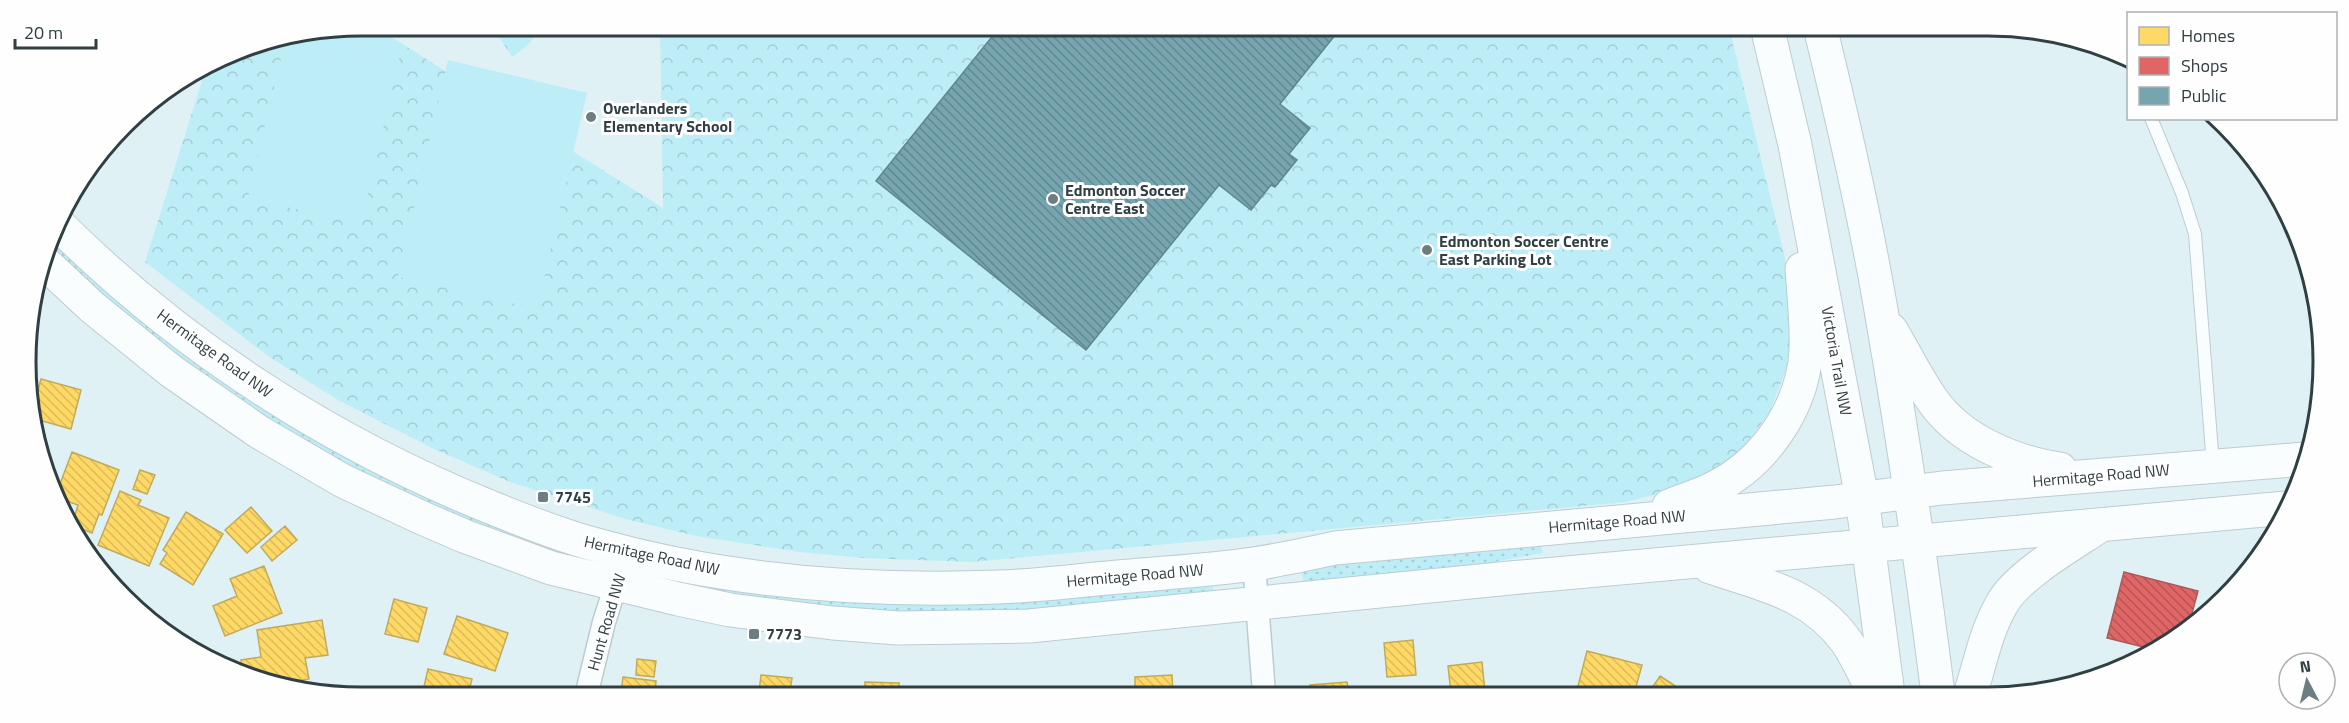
<svg xmlns="http://www.w3.org/2000/svg" width="2349" height="723" font-family="'Titillium Web',sans-serif">
	<style>
		.grass { fill: url(#grass-dots) }
		.forest { fill: url(#forest-crowns) }
		.pitch { fill: #bdedf7 }
		.homes { fill: url(#homes-back-hatch); stroke: #c1ab5b; stroke-width: 1.5 }
		.shops { fill: url(#shops-back-hatch); stroke: #ab5a5b; stroke-width: 1.5 }
		.public { fill: url(#public-back-hatch); stroke: #61868e; stroke-width: 1.5 }
		.lines { fill: none; stroke-linecap: round; stroke-linejoin: round }
		.lane-casing { stroke: #bdccd0; stroke-width: 14 }
		.street-casing { stroke: #bdccd0; stroke-width: 25 }
		.secondary-casing { stroke: #bdccd0; stroke-width: 35 }
		.lane { stroke: #fafdfe; stroke-width: 12 }
		.street { stroke: #fafdfe; stroke-width: 22 }
		.secondary { stroke: #fafdfe; stroke-width: 33 }
		.poi-dot { fill: #6e7d81; stroke: #fefefe; stroke-width: 2 }
		.labels { text-anchor: middle; stroke-width: 6; stroke-linejoin: round; paint-order: stroke }
		.poi-label { font-size: 16px; font-weight: bold; fill: #303f42; stroke: #fefefe; text-anchor: start }
		.street-label { font-size: 16px; fill: #303f42; stroke: #fefefe }
		.rim { fill: none; stroke: #303f42; stroke-width: 3 }
	</style>
	<defs>
		<pattern id="grass-dots" width="8" height="8" patternUnits="userSpaceOnUse" patternTransform="scale(1.5)"><rect width="8" height="8" fill="#bdedf7"/><path d="M2 2h.1M6 6h.1" fill="none" stroke="#a3ccd5" stroke-width="1.8" stroke-linecap="round"/></pattern>
		<pattern id="forest-crowns" width="20" height="18" patternUnits="userSpaceOnUse" patternTransform="scale(1.5)"><rect width="20" height="18" fill="#bdedf7"/><path d="M2 6a3 3 0 1 1 6 0M12 15a3 3 0 1 1 6 0" fill="none" stroke="#a3ccd5"/></pattern>
		<pattern id="homes-back-hatch" width="6" height="6" patternUnits="userSpaceOnUse" patternTransform="scale(1.5)"><rect width="6" height="6" fill="#ffd966"/><path d="M-1 5l2 2M0 0l6 6M5-1l2 2" fill="none" stroke="#dbbb5a"/></pattern>
		<pattern id="shops-back-hatch" width="6" height="6" patternUnits="userSpaceOnUse" patternTransform="scale(1.5)"><rect width="6" height="6" fill="#e06666"/><path d="M-1 5l2 2M0 0l6 6M5-1l2 2" fill="none" stroke="#b65556"/></pattern>
		<pattern id="public-back-hatch" width="6" height="6" patternUnits="userSpaceOnUse" patternTransform="scale(1.5)"><rect width="6" height="6" fill="#76a5af"/><path d="M-1 5l2 2M0 0l6 6M5-1l2 2" fill="none" stroke="#618890"/></pattern>
	</defs>
	<rect width="100%" height="100%" fill="#e0f1f6"/>
	<!-- grass -->
	<path class="grass" d="M 55,230 L 126,298 L 573,547 L 572,558 C 544,550 517,539 490,529 C 325,468 175,370 50,246 Z
		M 1540,544 L 1543,553 L 1466,567 L 1304,585 L 1302,573 L 1323,566 Z
		M 661,572 L 1213,581 L 1213,592 L 1050,609 L 970,612 L 847,610 L 751,600 L 660,583 Z"/>
	<!-- forest -->
	<path class="forest" d="M 362,26 L 374,26 L 663,208 L 660,27 L 1730,31 L 1784,254 L 1795,308 L 1786,370 L 1769,413 L 1736,457 L 1704,478 L 1673,490 L 1626,502 L 972,562 L 862,558 L 800,552 L 696,536 L 629,520 L 510,482 L 434,449 L 338,400 L 268,356 L 145,262 L 206,68 L 233,51 Z
		M 492,26 L 543,26 L 527,46 L 512,57 Z"/>
	<!-- pitch -->
	<path class="pitch" d="M 336,31 L 402,46 L 361,224 L 248,198 L 285,41 Z
		M 448,60 L 587,93 L 537,309 L 398,277 Z"/>
	<!-- homes -->
	<path class="homes" d="M 41,379 L 81,390 L 71,429 L 35,419 L 34,406 Z
		M 72,452 L 119,470 L 102,515 L 99,514 L 92,533 L 72,525 L 78,505 L 60,499 L 57,492 Z
		M 140,470 L 155,475 L 147,494 L 133,489 Z
		M 120,491 L 141,500 L 138,505 L 169,518 L 149,566 L 98,545 Z
		M 251,507 L 272,531 L 247,553 L 225,530 Z
		M 186,512 L 223,534 L 193,585 L 160,564 L 167,553 L 163,550 Z
		M 285,526 L 297,540 L 272,561 L 261,547 Z
		M 264,566 L 282,613 L 225,636 L 213,606 L 237,596 L 230,579 Z
		M 394,599 L 427,608 L 418,642 L 385,634 Z
		M 457,616 L 508,633 L 495,671 L 444,654 Z
		M 322,620 L 328,655 L 305,658 L 309,679 L 279,684 L 242,669 L 241,660 L 261,657 L 257,630 Z
		M 1413,640 L 1416,675 L 1387,677 L 1384,643 Z
		M 1587,651 L 1642,665 L 1634,694 L 1576,694 Z
		M 637,659 L 656,661 L 654,677 L 636,675 Z
		M 1482,662 L 1485,692 L 1451,693 L 1448,666 Z
		M 428,669 L 472,679 L 469,691 L 423,691 Z
		M 761,675 L 792,678 L 790,692 L 759,692 Z
		M 1172,675 L 1173,693 L 1135,693 L 1135,677 Z
		M 1660,676 L 1683,691 L 1683,690 L 1689,694 L 1648,694 Z
		M 623,677 L 656,681 L 655,692 L 621,692 Z
		M 865,682 L 899,683 L 899,692 L 865,692 Z
		M 1347,682 L 1349,693 L 1311,693 L 1310,685 Z"/>
	<!-- shops -->
	<path class="shops" d="M 2124,572 L 2198,591 L 2188,628 L 2155,650 L 2107,638 Z"/>
	<!-- public -->
	<path class="public" d="M 999,28 L 1340,29 L 1280,104 L 1310,128 L 1289,154 L 1297,160 L 1275,187 L 1271,185 L 1251,210 L 1219,185 L 1086,350 L 876,181 Z"/>
	<g class="lines">
		<defs>
			<path id="lane" d="M 2151,118 L 2182,193 L 2195,234 L 2213,465"/>
			<path id="street" d="M 1254,564 L 1264,693
				M 587,692 L 604,622 L 620,572"/>
			<path id="secondary" d="M 1768,31 L 1795,145 L 1862,498 L 1888,694
				M 1821,31 C 1844,125 1866,220 1882,316 C 1904,442 1922,568 1938,694
				M 57,223 C 181,347 332,444 495,509 C 527,522 560,535 593,544 C 723,581 863,592 998,587 C 1035,586 1072,581 1108,578 C 1156,573 1205,571 1253,564 C 1281,560 1308,554 1335,548 L 1835,502 L 1942,488 L 2305,459
				M 45,263 L 92,307 L 171,371 L 259,432 L 343,481 L 420,517 L 464,536 L 551,568 L 678,599 L 730,610 L 833,623 L 898,628 L 1029,626 L 1510,578 L 2286,508
				M 1891,330 C 1905,353 1917,379 1933,401 C 1960,440 2015,463 2060,469
				M 1669,506 C 1683,500 1698,496 1712,489 C 1764,464 1802,409 1806,352 C 1807,325 1804,296 1802,269
				M 1710,567 C 1763,585 1811,593 1846,641 C 1858,658 1865,677 1875,694
				M 1970,695 C 1980,664 1986,630 2003,602 C 2019,575 2071,545 2098,527"/>
		</defs>
		<!-- lane casing -->
		<use href="#lane" class="lane-casing"/>
		<!-- street casing -->
		<use href="#street" class="street-casing"/>
		<!-- secondary casing -->
		<use href="#secondary" class="secondary-casing"/>
		<!-- lane -->
		<use href="#lane" class="lane"/>
		<!-- street -->
		<use href="#street" class="street"/>
		<!-- secondary -->
		<use href="#secondary" class="secondary"/>
	</g>
	<!-- markers -->
	<g class="poi-dot">
		<circle cx="591" cy="117" r="6"/>
		<circle cx="1053" cy="199" r="6"/>
		<circle cx="1427" cy="250" r="6"/>
		<rect x="537" y="491" width="12" height="12" rx="3"/>
		<rect x="748" y="628" width="12" height="12" rx="3"/>
	</g>
	<g class="labels">
		<!-- poi labels -->
		<g class="poi-label">
			<text x="603" y="114">Overlanders<tspan x="603" dy="18">Elementary School</tspan></text>
			<text x="1065" y="196">Edmonton Soccer<tspan x="1065" dy="18">Centre East</tspan></text>
			<text x="1439" y="247">Edmonton Soccer Centre<tspan x="1439" dy="18">East Parking Lot</tspan></text>
			<text x="555" y="503">7745</text>
			<text x="766" y="640">7773</text>
		</g>
		<!-- street labels -->
		<g class="street-label">
			<text transform="translate(215 353) rotate(36)" y="6">Hermitage Road NW</text>
			<text transform="translate(1837 361) rotate(80)" y="6">Victoria Trail NW</text>
			<text transform="translate(2101 475) rotate(-5)" y="6">Hermitage Road NW</text>
			<text transform="translate(1617 521) rotate(-5)" y="6">Hermitage Road NW</text>
			<text transform="translate(652 555) rotate(12)" y="6">Hermitage Road NW</text>
			<text transform="translate(1135 575) rotate(-5)" y="6">Hermitage Road NW</text>
			<text transform="translate(606 622) rotate(-74)" y="6">Hunt Road NW</text>
		</g>
	</g>
	<!-- crop -->
	<path d="M0 0H2349V723H0ZM361 36H1988A325 325 0 0 1 2313 361V362A325 325 0 0 1 1988 687H361A325 325 0 0 1 36 362V361A325 325 0 0 1 361 36Z" fill="#fefefe" fill-rule="evenodd"/>
	<path class="rim" d="M361 36H1988A325 325 0 0 1 2313 361V362A325 325 0 0 1 1988 687H361A325 325 0 0 1 36 362V361A325 325 0 0 1 361 36Z"/>
	<!-- legend -->
	<rect x="2127" y="12" width="210" height="108" fill="#fefefe" stroke="#acb2b3" stroke-width="1.5"/>
	<rect x="2139" y="27" width="30" height="18" fill="#ffd966" stroke="#acb2b3" stroke-width="1.5"/>
	<text x="2181" y="42" font-size="18" fill="#303f42">Homes</text>
	<rect x="2139" y="57" width="30" height="18" fill="#e06666" stroke="#acb2b3" stroke-width="1.5"/>
	<text x="2181" y="72" font-size="18" fill="#303f42">Shops</text>
	<rect x="2139" y="87" width="30" height="18" fill="#76a5af" stroke="#acb2b3" stroke-width="1.5"/>
	<text x="2181" y="102" font-size="18" fill="#303f42">Public</text>
	<!-- north arrow -->
	<g transform="translate(2307 681) rotate(353)"><circle r="28" fill="#fefefe" stroke="#acb2b3" stroke-width="1.5"/>
	<path d="M0-4.5L10 22L0 15L-10 22Z" fill="#6e7d81"/>
	<text y="-9" font-size="16" font-weight="bold" text-anchor="middle" fill="#303f42">N</text>
	</g>
	<!-- scale -->
	<path d="M15 39v9h81v-9" fill="none" stroke="#303f42" stroke-width="3"/>
	<text x="24" y="39" font-size="18" fill="#303f42" stroke="#fefefe" stroke-width="4.5" paint-order="stroke">20 m</text>
</svg>
